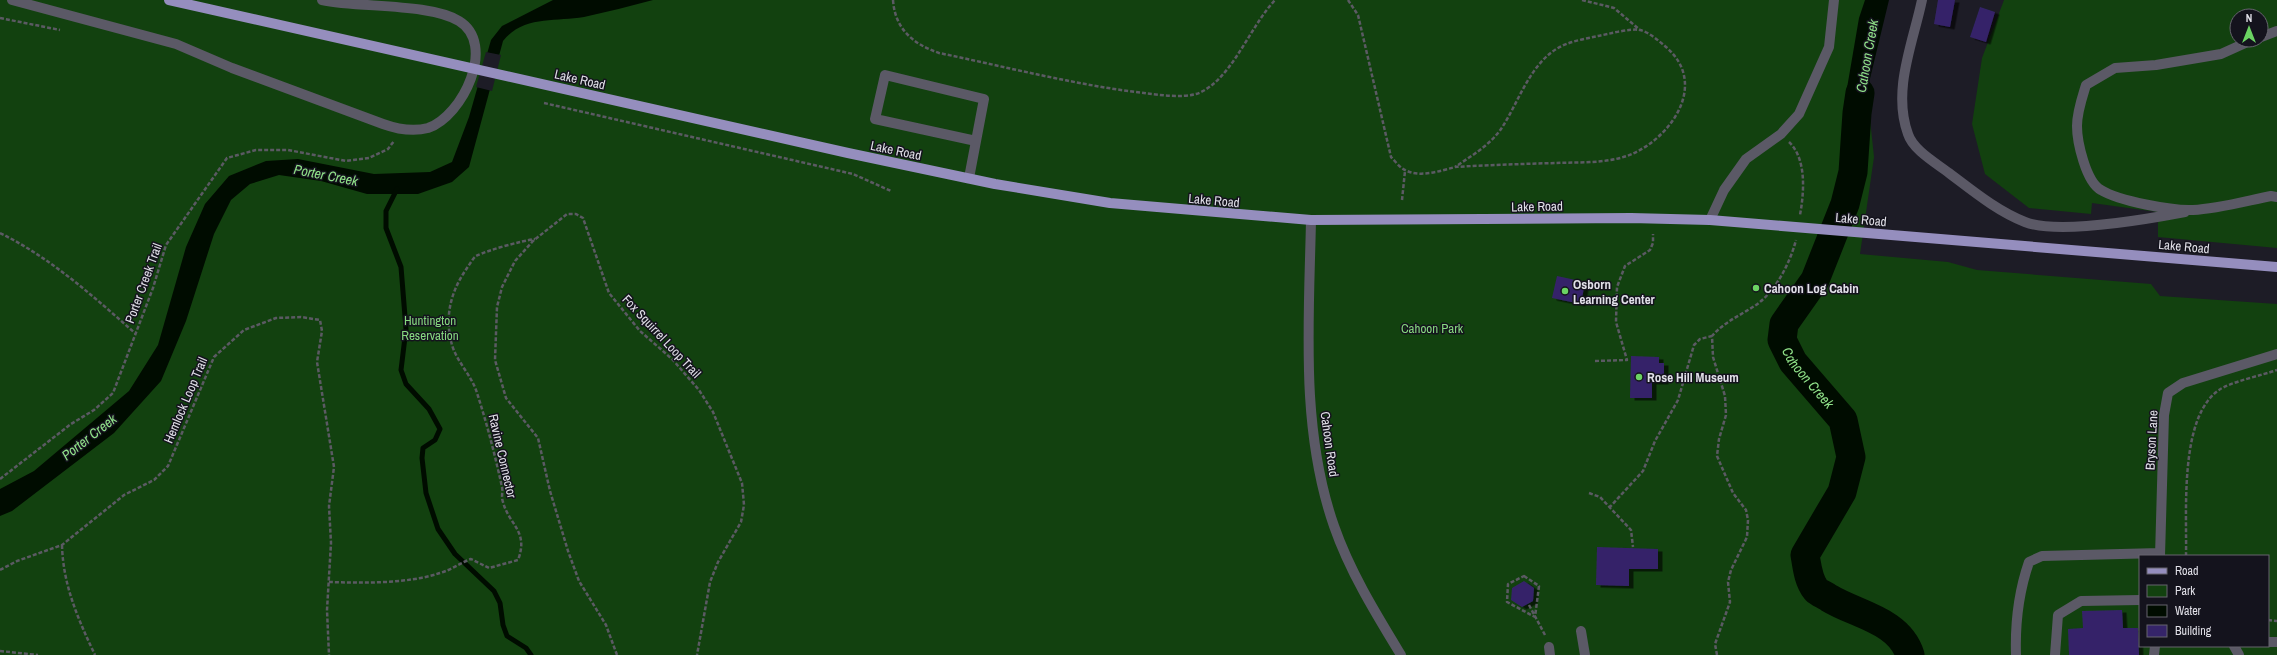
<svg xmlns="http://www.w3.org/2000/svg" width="2277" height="655" font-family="'Archivo Narrow',sans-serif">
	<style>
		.green { fill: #12410f; fill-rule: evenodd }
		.water { fill: #000c00 }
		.pier { fill: #1d1c26 }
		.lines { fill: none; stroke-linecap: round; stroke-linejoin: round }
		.stream { stroke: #000c00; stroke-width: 5 }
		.river { stroke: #000c00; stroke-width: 29 }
		.building { fill: #352469; filter: url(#shadow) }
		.path { stroke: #5b5a63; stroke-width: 2.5; stroke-dasharray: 4 2; stroke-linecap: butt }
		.minor { stroke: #5b5966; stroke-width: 10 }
		.major { stroke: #958ebe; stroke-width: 10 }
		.poi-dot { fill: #6bd363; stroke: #14131d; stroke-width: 1.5 }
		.labels { text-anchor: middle; stroke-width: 3; stroke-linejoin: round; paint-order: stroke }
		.street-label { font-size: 13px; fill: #e1e0e8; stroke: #14131d }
		.poi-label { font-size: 13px; font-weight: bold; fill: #e1e0e8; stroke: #14131d; text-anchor: start }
		.park-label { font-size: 13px; fill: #87d980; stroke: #14131d }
		.water-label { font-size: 14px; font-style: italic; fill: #90e289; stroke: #14131d }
	</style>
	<defs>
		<filter id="shadow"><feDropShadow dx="4.5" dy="2.5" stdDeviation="0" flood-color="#0009"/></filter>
	</defs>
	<rect width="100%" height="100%" fill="#1d1c26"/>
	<!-- green -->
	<path class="green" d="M 0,0 L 1886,0 L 1867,91 L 1874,157 L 1860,254 L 1948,262 L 1977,270 L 2151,284 L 2160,296 L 2277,304 L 2277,655 L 0,655 ZM 2140,556 L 2268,556 L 2268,646 L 2140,646 Z
		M 2004,0 L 2277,0 L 2277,248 L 2158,237 L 2158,212 L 2092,203 L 2091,214 L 2029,208 L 1985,174 L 1972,124 L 1982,58 ZM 2237,16 L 2261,16 L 2261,40 L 2237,40 Z"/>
	<!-- water -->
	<path class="water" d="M 553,0 L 653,0 C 630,6 607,12 584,17 C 555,22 524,15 503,41 L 469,167 L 452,182 L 418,194 L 367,194 L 321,181 L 279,175 L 250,184 L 231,200 L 214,234 L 186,321 L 161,381 L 114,433 L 12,511 L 0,516 L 0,489 L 34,471 L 129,391 L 158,345 L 186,247 L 205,204 L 229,176 L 266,161 L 298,159 L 374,174 L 430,172 L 452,162 L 469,117 L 491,40 L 502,26 Z
		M 1865,0 L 1889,0 L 1867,91 L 1869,128 L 1854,133 L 1847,88 L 1859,18 Z"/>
	<!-- pier -->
	<path class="pier" d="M 486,52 L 501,55 L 492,91 L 476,87 Z"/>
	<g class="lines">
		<!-- stream -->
		<path class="stream" d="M 397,189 L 386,211 L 386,228 L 401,267 L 406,329 L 401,370 L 406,384 L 429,409 L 440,429 L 435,440 L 423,448 L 422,458 L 426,493 L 438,529 L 455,554 L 494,591 L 500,603 L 503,625 L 507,636 L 526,648 L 531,655"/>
		<!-- river -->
		<path class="river" id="s1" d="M 1860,93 L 1857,113 L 1853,172 L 1845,204 L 1815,280 L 1784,324 L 1782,340 L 1793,362 L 1843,420 L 1851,457 L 1842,492 L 1805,555 C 1807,566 1808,580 1816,590 C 1819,593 1825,595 1829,598 C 1857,615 1899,620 1910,655"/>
	</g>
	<!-- building -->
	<path class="building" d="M 1938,0 L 1955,0 L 1950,27 L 1934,24 Z
		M 1980,7 L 1995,12 L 1986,42 L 1970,37 Z
		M 1557,276 L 1585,282 L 1581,304 L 1552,298 Z
		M 1631,356 L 1659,357 L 1659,363 L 1664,363 L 1664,382 L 1652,382 L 1652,398 L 1630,398 Z
		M 1597,547 L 1658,549 L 1658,569 L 1629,569 L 1629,586 L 1596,585 Z
		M 1524,581 L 1534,588 L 1533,601 L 1522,607 L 1511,600 L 1512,588 Z
		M 2122,610 L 2123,628 L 2138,628 L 2139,655 L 2069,655 L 2068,629 L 2083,628 L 2082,611 Z"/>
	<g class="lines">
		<!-- path -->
		<path class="path" d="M 893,0 C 895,29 913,44 939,53 C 1007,67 1075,85 1144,93 C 1160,95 1181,98 1196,94 C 1201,93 1208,88 1212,85 C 1237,65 1252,25 1275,0
			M 1348,0 L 1358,15 L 1391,157 C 1395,161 1400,168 1405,170 C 1420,178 1440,171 1455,167 C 1488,165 1521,164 1555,163 C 1580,162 1608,164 1632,154 C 1673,136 1708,83 1666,47 C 1659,41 1649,32 1640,30 C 1630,28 1609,34 1598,36 C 1585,39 1570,41 1558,48 C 1529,65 1519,102 1501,129 C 1489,146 1471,156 1455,167
			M 1582,0 L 1614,8 L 1640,30
			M 0,18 L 60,30
			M 544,103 L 853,174 L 891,191
			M 1789,142 C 1807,159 1804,193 1800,215
			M 1402,200 L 1405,171
			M 0,233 C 51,258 94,297 136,334
			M 1595,361 L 1627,360 L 1616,322 L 1617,287 L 1625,266 L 1650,250 L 1653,243 L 1653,234
			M 0,479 L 71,424 L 94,410 L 113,393 L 153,288 L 166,245 L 227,158 L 256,150 L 288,150 L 346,161 L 369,158 L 388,149 L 394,141
			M 1589,493 L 1600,497 L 1631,530 L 1633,547
			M 1609,508 L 1643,471 L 1655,441 L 1678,400 L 1694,345 L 1700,339 L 1712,336
			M 62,545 C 63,585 78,619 95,655
			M 2186,556 C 2187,512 2179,417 2219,390 C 2230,382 2263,375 2277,370
			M 0,570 L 17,561 L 62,545 L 124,495 L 154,480 L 168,466 L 214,357 L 244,330 L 276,318 L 301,317 L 320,320 L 322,331 L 317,362 L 334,467 L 329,506 L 331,543 L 327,610 L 329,655
			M 1524,576 L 1539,586 L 1535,617 L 1507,602 L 1508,584 Z
			M 329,582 C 362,583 408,584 440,573 C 451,570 460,563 471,559 L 489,568 L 518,560 C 529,531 509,525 503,502 C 501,497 503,492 502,487 C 495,455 487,424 477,393 C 472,376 457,362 452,345 C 444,316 451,291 467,268 C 470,264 473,258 476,256 C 488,250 521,241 535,239
			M 1529,605 L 1545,635
			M 2268,620 L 2277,621
			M 0,651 L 38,655
			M 617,655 L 606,625 L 579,581 L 568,551 L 550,491 L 538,438 L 506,398 L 495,360 L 497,307 L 502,287 L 515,261 L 533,241 L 567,214 L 576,214 L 583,218 L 609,293 L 640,331 L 672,359 L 699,390 L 713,412 L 742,483 L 744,505 L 741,522 L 718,562 L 710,582 L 697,655
			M 1717,655 L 1715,644 L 1730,602 L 1728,582 L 1731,570 L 1747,537 L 1748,520 L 1746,510 L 1733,493 L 1717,456 L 1719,439 L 1726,415 L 1725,396 L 1713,357 L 1712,336 C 1724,322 1741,315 1756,305 C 1776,291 1790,263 1796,240"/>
		<!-- minor -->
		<path class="minor" d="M 12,0 L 176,44 L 232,68 L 383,124 C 397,129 413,132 428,128 C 463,116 497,44 459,21 C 430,3 359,8 322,0
			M 1922,0 C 1913,43 1892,90 1908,134 C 1913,150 1936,163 1949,173 C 1973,191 1997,211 2025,222 C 2059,235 2148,219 2185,212
			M 2261,37 L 2277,31
			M 2252,40 L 2221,54 L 2156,65 L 2115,68 L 2086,85 C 2082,98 2077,112 2077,126 C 2077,142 2086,182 2101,190 C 2119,201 2172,211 2193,210 C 2217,209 2246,201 2271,196 L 2277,197
			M 969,178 L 984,99 L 885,75 L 875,119 L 976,141
			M 1311,220 C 1309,321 1300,429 1334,526 C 1350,572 1376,614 1401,655
			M 1710,220 L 1724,190 L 1746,159 L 1781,134 L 1799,114 L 1829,47 L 1834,0
			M 2160,556 L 2164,415 L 2168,393 L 2183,383 L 2277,354
			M 1581,631 L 1585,655
			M 2268,642 L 2277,642
			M 2234,646 L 2239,655
			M 1549,647 L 1550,655
			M 2016,655 C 2015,624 2019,591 2029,562 L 2042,556 L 2160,553
			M 2055,655 L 2058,615 L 2081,601 L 2140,600
			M 2154,655 L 2155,646"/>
		<!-- major -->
		<path class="major" d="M 169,0 L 848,153 L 995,184 L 1110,203 L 1311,220 L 1631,218 L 1710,220 L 2277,267"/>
	</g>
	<!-- markers -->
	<g class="poi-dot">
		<circle cx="1756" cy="288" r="4"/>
		<circle cx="1565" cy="291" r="4"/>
		<circle cx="1639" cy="377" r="4"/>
	</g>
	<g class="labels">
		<!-- street labels -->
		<g class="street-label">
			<text transform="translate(580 79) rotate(13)" y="5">Lake Road</text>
			<text transform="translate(896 150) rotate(12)" y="5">Lake Road</text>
			<text transform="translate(1214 200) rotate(5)" y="5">Lake Road</text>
			<text transform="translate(1537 206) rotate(-1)" y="5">Lake Road</text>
			<text transform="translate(1861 219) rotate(5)" y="5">Lake Road</text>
			<text transform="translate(2184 246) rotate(5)" y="5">Lake Road</text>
			<text transform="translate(143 283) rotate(-70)" y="5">Porter Creek Trail</text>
			<text transform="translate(662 336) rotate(47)" y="5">Fox Squirrel Loop Trail</text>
			<text transform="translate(185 400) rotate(-67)" y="5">Hemlock Loop Trail</text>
			<text transform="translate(2151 440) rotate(-87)" y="5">Bryson Lane</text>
			<text transform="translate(1330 444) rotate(82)" y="5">Cahoon Road</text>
			<text transform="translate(503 456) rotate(77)" y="5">Ravine Connector</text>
		</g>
		<!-- poi labels -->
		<g class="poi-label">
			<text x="1573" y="289">Osborn<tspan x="1573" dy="15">Learning Center</tspan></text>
			<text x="1764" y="293">Cahoon Log Cabin</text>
			<text x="1647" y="382">Rose Hill Museum</text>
		</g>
		<!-- park labels -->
		<g class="park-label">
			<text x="430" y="325">Huntington<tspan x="430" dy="15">Reservation</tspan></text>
			<text x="1432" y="333">Cahoon Park</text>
		</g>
		<!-- water labels -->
		<g class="water-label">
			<text transform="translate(1867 56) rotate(-80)" y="5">Cahoon Creek</text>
			<text transform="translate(326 175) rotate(11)" y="5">Porter Creek</text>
			<text dy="5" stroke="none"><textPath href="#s1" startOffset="310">Cahoon Creek</textPath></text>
			<text transform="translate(89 437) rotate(-38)" y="5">Porter Creek</text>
		</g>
	</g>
	<!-- legend -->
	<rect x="2139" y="555" width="130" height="92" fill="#14131d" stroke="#66656e"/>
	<rect x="2147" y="568" width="20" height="6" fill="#958ebe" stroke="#66656e"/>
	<text x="2175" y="575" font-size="12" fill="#e1e0e8">Road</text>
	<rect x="2147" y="585" width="20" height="12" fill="#12410f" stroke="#66656e"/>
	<text x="2175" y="595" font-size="12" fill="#e1e0e8">Park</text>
	<rect x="2147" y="605" width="20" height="12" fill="#000c00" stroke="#66656e"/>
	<text x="2175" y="615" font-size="12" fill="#e1e0e8">Water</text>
	<rect x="2147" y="625" width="20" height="12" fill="#352469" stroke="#66656e"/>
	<text x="2175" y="635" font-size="12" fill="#e1e0e8">Building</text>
	<!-- north arrow -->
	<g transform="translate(2249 28)"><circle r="19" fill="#14131d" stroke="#66656e"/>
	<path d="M0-3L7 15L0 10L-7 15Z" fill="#6bd363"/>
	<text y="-6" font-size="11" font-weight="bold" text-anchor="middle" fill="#e1e0e8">N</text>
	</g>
</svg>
